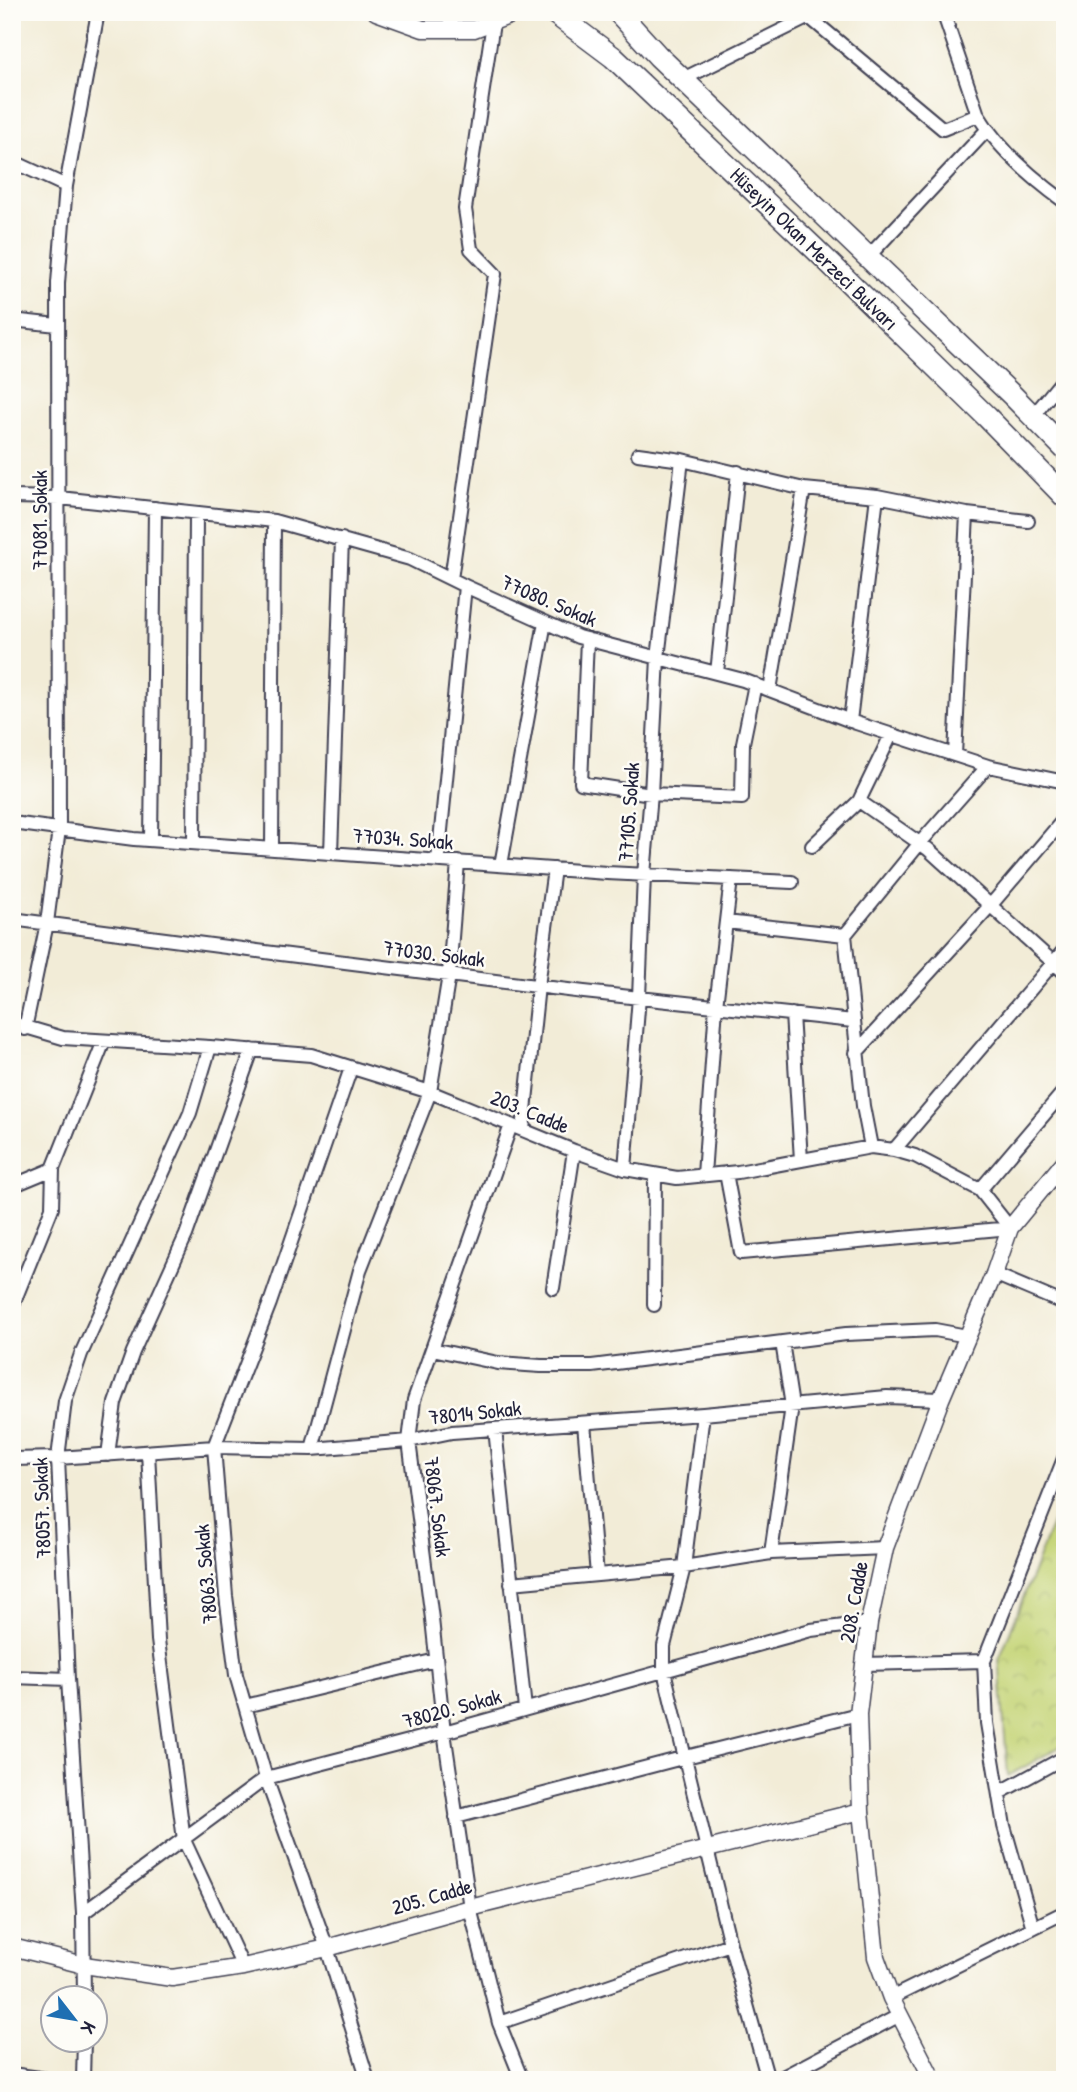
<svg xmlns="http://www.w3.org/2000/svg" width="1077" height="2092" font-family="'Patrick Hand',sans-serif">
	<style>
		.park { fill: url(#park-crowns); stroke: #737b58; stroke-width: 2 }
		.lines { fill: none; stroke-linecap: round; stroke-linejoin: round }
		.minor-casing { stroke: #414052; stroke-width: 16 }
		.tertiary-casing { stroke: #414052; stroke-width: 19 }
		.primary-casing { stroke: #414052; stroke-width: 24 }
		.minor { stroke: #fff; stroke-width: 12 }
		.tertiary { stroke: #fff; stroke-width: 16 }
		.primary { stroke: #fff; stroke-width: 21 }
		.labels { text-anchor: middle; stroke-width: 5; stroke-linejoin: round; paint-order: stroke }
		.street-label { font-size: 21px; fill: #22223b; stroke: #fdfcf7 }
	</style>
	<defs>
		<pattern id="park-crowns" width="20" height="18" patternUnits="userSpaceOnUse" patternTransform="scale(1.75)"><rect width="20" height="18" fill="#c4d476"/><path d="M2 6a3 3 0 1 1 6 0M12 15a3 3 0 1 1 6 0" fill="none" stroke="#a8b667"/></pattern>
	</defs>
	<rect width="100%" height="100%" fill="#fdfcf7"/>
	<filter id="ink" filterUnits="userSpaceOnUse"><feTurbulence type="fractalNoise" baseFrequency=".0143" numOctaves="2"/><feDisplacementMap in="SourceGraphic" scale="14" xChannelSelector="R" yChannelSelector="G"/><feConvolveMatrix kernelMatrix="1 2 1 2 8 2 1 2 1" color-interpolation-filters="sRGB"/></filter>
	<filter id="wash" filterUnits="userSpaceOnUse"><feTurbulence type="fractalNoise" baseFrequency=".00686" numOctaves="4" result="noise"/><feDisplacementMap in="SourceGraphic" scale="28" xChannelSelector="R" yChannelSelector="G"/><feGaussianBlur stdDeviation="1.57" result="paint"/><feColorMatrix in="noise" values="0 0 0 0 0 0 0 0 0 0 0 0 0 0 0 0 0 1.4 0 .05"/><feComposite in="paint" operator="in"/></filter>
	<g filter="url(#wash)">
		<rect width="100%" height="100%" fill="#f2ecd7"/>
		<!-- park -->
		<path class="park" d="M 1065,1490 L 1065,1744 L 1008,1776 L 999,1660 Z"/>
	</g>
	<g filter="url(#ink)">
		<g class="lines">
			<defs>
				<path id="minor" d="M 943,12 L 978,115 C 999,150 1032,178 1065,202
					M 809,17 L 943,129 L 978,115
					M 683,79 L 819,12
					M 12,161 L 66,186
					M 868,257 L 987,130
					M 12,320 L 57,325
					M 1033,416 L 1065,377
					M 638,454 L 682,460 L 804,489 L 877,496 L 967,514 L 1028,521
					M 12,497 L 60,498 L 274,521 L 410,559 L 465,586 L 578,637 L 743,680 L 856,723 L 988,766 L 1065,782
					M 451,579 L 495,274 L 471,249 L 465,209 L 493,23
					M 587,639 L 581,783 L 651,794 L 742,798 L 743,743 L 755,684
					M 717,673 L 738,472
					M 770,690 L 804,489
					M 850,721 L 877,496
					M 955,755 L 967,514
					M 859,801 L 928,849 L 1065,973
					M 12,823 L 134,839 L 607,873 L 792,882
					M 151,840 L 155,508
					M 194,843 L 196,513
					M 812,846 L 859,801 L 891,735
					M 272,849 L 274,521
					M 331,853 L 342,539
					M 438,861 L 465,586
					M 501,865 L 545,622
					M 12,919 L 273,953 L 584,992 L 853,1021
					M 726,922 L 845,935
					M 792,1014 L 801,1160
					M 12,1023 L 63,1038 L 210,1047 L 311,1055 L 430,1092 L 574,1151 L 625,1169 L 677,1178 L 738,1172 L 871,1147 L 894,1150 L 915,1156 L 980,1190 L 1010,1228
					M 25,1029 L 47,923 L 59,829 L 58,283 L 66,186 L 98,12
					M 856,1053 L 990,906 L 1065,818
					M 351,1068 L 270,1303 L 214,1447 L 226,1596 L 236,1675 L 266,1778 L 327,1948 L 368,2080
					M 511,1125 L 414,1400 L 409,1441 L 432,1619 L 444,1732 L 470,1908 L 499,2023 L 522,2080
					M 523,1130 L 538,986 L 554,869
					M 871,1147 L 863,1106 L 845,935 L 920,843 L 988,766
					M 894,1150 L 1065,949
					M 625,1169 L 639,997 L 644,875 L 651,794 L 658,658 L 682,460
					M 726,1173 L 741,1253 L 1010,1228
					M 704,1175 L 716,1006 L 731,879
					M 12,1186 L 53,1169
					M 980,1190 L 1065,1090
					M 994,1274 L 1065,1304
					M 553,1288 L 574,1151
					M 654,1305 L 655,1174
					M 12,1307 L 52,1208 L 53,1169 L 104,1041
					M 432,1349 L 498,1363 L 541,1366 L 592,1366 L 846,1334 L 935,1330 L 967,1336
					M 703,1414 L 684,1567 L 664,1646 L 664,1671 L 730,1944 L 768,2080
					M 584,1423 L 597,1575
					M 495,1429 L 525,1709
					M 312,1449 L 360,1270 L 430,1092 L 449,975 L 458,862
					M 148,1452 L 158,1640 L 184,1840 L 243,1967
					M 108,1455 L 115,1403 L 133,1352 L 186,1235 L 252,1050
					M 12,1459 L 58,1458 L 214,1447 L 312,1449 L 409,1441 L 452,1432 L 703,1414 L 887,1397 L 941,1399
					M 771,1553 L 792,1406 L 782,1342
					M 511,1583 L 684,1567 L 771,1553 L 885,1548
					M 864,1664 L 984,1661
					M 12,1677 L 68,1679
					M 245,1706 L 436,1660
					M 999,1793 L 1065,1757
					M 456,1817 L 686,1757 L 858,1714
					M 83,1913 L 266,1778 L 444,1732 L 811,1630 L 869,1623
					M 1033,1928 L 1004,1826 L 987,1723 L 984,1661 L 1065,1456
					M 84,1997 L 83,1913 L 68,1679 L 58,1458 L 65,1401 L 81,1354 L 190,1113 L 210,1047
					M 891,1998 L 1065,1912
					M 499,2023 L 730,1944
					M 12,2074 L 53,2080
					M 83,2080 L 84,2039
					M 777,2080 L 900,2015"/>
				<path id="tertiary" d="M 376,12 L 423,29 L 474,29 L 519,12
					M 12,1947 L 84,1965 L 172,1978 L 243,1967 L 327,1948 L 470,1908 L 861,1811
					M 933,2080 L 891,1998 L 876,1957 L 861,1811 L 858,1714 L 869,1623 L 885,1548 L 941,1399 L 994,1274 L 1010,1228 L 1065,1161"/>
				<path id="primary" d="M 553,12 L 613,57 L 814,248 L 987,417 L 1065,497
					M 618,12 L 658,56 L 1012,395 L 1065,449"/>
			</defs>
			<!-- minor casing -->
			<use href="#minor" class="minor-casing"/>
			<!-- tertiary casing -->
			<use href="#tertiary" class="tertiary-casing"/>
			<!-- primary casing -->
			<use href="#primary" class="primary-casing"/>
			<!-- minor -->
			<use href="#minor" class="minor"/>
			<!-- tertiary -->
			<use href="#tertiary" class="tertiary"/>
			<!-- primary -->
			<use href="#primary" class="primary"/>
		</g>
	</g>
	<g class="labels">
		<!-- street labels -->
		<g class="street-label">
			<text transform="translate(814 249) rotate(44)" y="7">Hüseyin Okan Merzeci Bulvarı</text>
			<text transform="translate(40 520) rotate(-90)" y="7">77081. Sokak</text>
			<text transform="translate(549 601) rotate(23)" y="7">77080. Sokak</text>
			<text transform="translate(629 812) rotate(-86)" y="7">77105. Sokak</text>
			<text transform="translate(403 839) rotate(4)" y="7">77034. Sokak</text>
			<text transform="translate(434 954) rotate(7)" y="7">77030. Sokak</text>
			<text transform="translate(530 1112) rotate(22)" y="7">203. Cadde</text>
			<text transform="translate(475 1413) rotate(-6)" y="7">78014 Sokak</text>
			<text transform="translate(437 1507) rotate(83)" y="7">78067. Sokak</text>
			<text transform="translate(42 1508) rotate(-92)" y="7">78057. Sokak</text>
			<text transform="translate(206 1574) rotate(-95)" y="7">78063. Sokak</text>
			<text transform="translate(854 1602) rotate(-80)" y="7">208. Cadde</text>
			<text transform="translate(452 1709) rotate(-15)" y="7">78020. Sokak</text>
			<text transform="translate(432 1897) rotate(-16)" y="7">205. Cadde</text>
		</g>
	</g>
	<!-- margin -->
	<rect width="1077" height="2092" fill="none" stroke="#fdfcf7" stroke-width="42"/>
	<!-- north arrow -->
	<g transform="translate(74 2019) rotate(121)"><circle r="33" fill="#fdfcf7" stroke="#a5a5ac" stroke-width="2"/>
	<path d="M0-5L12 26L0 18L-12 26Z" fill="#1f6fb2"/>
	<text y="-10" font-size="19" font-weight="bold" text-anchor="middle" fill="#22223b">K</text>
	</g>
</svg>
